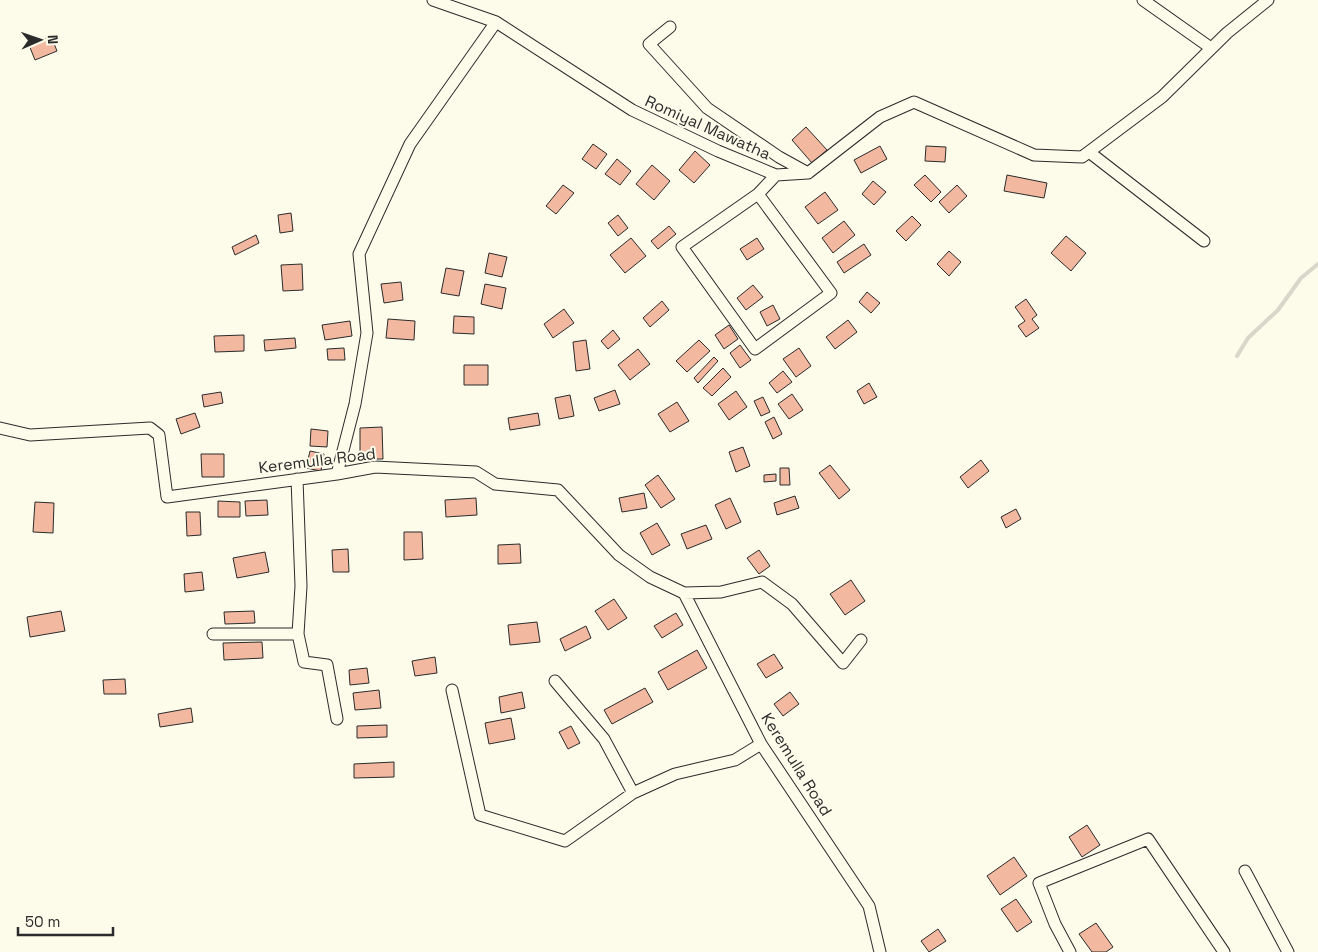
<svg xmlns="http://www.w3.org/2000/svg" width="1318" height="952" font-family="'Space Grotesk',sans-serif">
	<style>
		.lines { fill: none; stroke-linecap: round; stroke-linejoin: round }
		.stream { stroke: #d8d7c9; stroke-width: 4 }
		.building { fill: #f2b8a0; stroke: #2b2b2b }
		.minor-casing { stroke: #2b2b2b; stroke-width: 13 }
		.minor { stroke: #fdfbea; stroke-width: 11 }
		.labels { text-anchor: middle; stroke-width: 4; stroke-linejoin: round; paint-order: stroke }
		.street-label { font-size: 16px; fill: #2b2b2b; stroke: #fdfbea }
	</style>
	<rect width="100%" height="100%" fill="#fdfbea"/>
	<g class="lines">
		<!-- stream -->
		<path class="stream" d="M 1237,356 L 1248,338 L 1278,310 L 1301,278 L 1318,264"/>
	</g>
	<!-- building -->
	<path class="building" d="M 51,36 L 57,51 L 35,60 L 29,45 Z
		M 806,127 L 827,150 L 812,163 L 792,140 Z
		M 593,144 L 607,154 L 596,169 L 582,159 Z
		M 880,146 L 887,159 L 861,173 L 854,160 Z
		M 926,146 L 946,147 L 945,162 L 925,161 Z
		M 695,151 L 710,165 L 694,183 L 679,170 Z
		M 617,159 L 631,171 L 620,185 L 605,174 Z
		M 652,165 L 670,181 L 654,200 L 636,184 Z
		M 925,175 L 941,192 L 931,202 L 914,185 Z
		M 1007,175 L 1047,183 L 1044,198 L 1004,191 Z
		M 873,181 L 886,192 L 874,205 L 862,194 Z
		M 563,185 L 574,193 L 556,214 L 546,206 Z
		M 957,185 L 967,196 L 949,213 L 939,202 Z
		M 825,192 L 838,210 L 818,224 L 805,207 Z
		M 291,213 L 293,231 L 280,233 L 278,215 Z
		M 618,215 L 628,228 L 618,236 L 608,223 Z
		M 912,216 L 921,225 L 906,241 L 896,231 Z
		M 844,221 L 855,235 L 833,253 L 822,238 Z
		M 669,226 L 676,234 L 658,249 L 651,241 Z
		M 256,235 L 259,243 L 235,255 L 232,247 Z
		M 1066,236 L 1086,253 L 1071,271 L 1051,253 Z
		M 631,238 L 646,256 L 625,273 L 610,255 Z
		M 757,238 L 764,249 L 747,260 L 740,249 Z
		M 864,244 L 871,255 L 844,273 L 837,262 Z
		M 949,251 L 961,262 L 949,276 L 937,264 Z
		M 489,253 L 507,257 L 502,277 L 485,273 Z
		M 302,264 L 303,290 L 283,291 L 281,265 Z
		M 446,268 L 464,271 L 459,296 L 441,293 Z
		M 401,282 L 403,300 L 384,303 L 381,284 Z
		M 485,284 L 506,288 L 502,309 L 481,304 Z
		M 753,285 L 763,297 L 746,310 L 737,298 Z
		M 867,292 L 880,303 L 871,313 L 859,302 Z
		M 1026,299 L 1037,315 L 1032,319 L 1039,328 L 1026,337 L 1018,326 L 1025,321 L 1015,307 Z
		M 662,301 L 669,310 L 650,327 L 643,318 Z
		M 773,305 L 780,319 L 767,326 L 760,312 Z
		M 564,309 L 574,323 L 553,338 L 544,324 Z
		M 454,316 L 474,317 L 474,334 L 453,333 Z
		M 388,319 L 415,321 L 414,340 L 386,338 Z
		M 848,320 L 857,332 L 835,349 L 826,337 Z
		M 350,321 L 352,336 L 325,340 L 322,325 Z
		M 729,325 L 738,339 L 724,349 L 715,335 Z
		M 613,330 L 620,339 L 608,349 L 601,341 Z
		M 244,335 L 244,351 L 215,352 L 214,336 Z
		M 295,338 L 296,348 L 265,351 L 264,340 Z
		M 586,340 L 590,369 L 576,371 L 573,342 Z
		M 699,340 L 710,351 L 687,372 L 676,361 Z
		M 740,345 L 751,360 L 740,368 L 730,353 Z
		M 344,348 L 345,360 L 328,360 L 327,349 Z
		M 799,348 L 811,366 L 796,377 L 783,359 Z
		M 638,349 L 650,364 L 630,380 L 618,365 Z
		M 714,357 L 718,361 L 698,383 L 694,378 Z
		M 464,365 L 488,365 L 488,385 L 464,385 Z
		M 723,368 L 731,377 L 712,396 L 703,388 Z
		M 783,371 L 792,382 L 777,393 L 769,383 Z
		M 869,383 L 877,397 L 864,404 L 857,391 Z
		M 615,390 L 620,404 L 599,411 L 594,398 Z
		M 736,391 L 747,407 L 729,420 L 718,404 Z
		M 221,392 L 223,403 L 204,407 L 202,395 Z
		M 792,394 L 803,410 L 789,419 L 778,404 Z
		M 570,395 L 574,416 L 559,419 L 555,398 Z
		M 763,397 L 770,412 L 761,416 L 754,401 Z
		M 677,402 L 689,421 L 670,432 L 658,414 Z
		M 195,413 L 200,427 L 181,434 L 176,419 Z
		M 538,413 L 540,425 L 510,430 L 508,418 Z
		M 774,417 L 782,434 L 773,439 L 765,422 Z
		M 382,427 L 383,459 L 360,459 L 360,428 Z
		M 311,429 L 328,431 L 327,447 L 310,446 Z
		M 743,447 L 750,466 L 736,472 L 729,452 Z
		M 310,451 L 324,454 L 321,471 L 306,468 Z
		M 201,454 L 224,454 L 224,477 L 202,477 Z
		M 981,460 L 989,471 L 968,488 L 960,477 Z
		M 830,465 L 850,490 L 839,499 L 819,473 Z
		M 780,468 L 789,468 L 790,485 L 780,485 Z
		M 776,474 L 776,481 L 764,482 L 764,475 Z
		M 658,475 L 675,499 L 661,508 L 645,485 Z
		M 644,493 L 647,508 L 622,512 L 619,498 Z
		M 795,496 L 799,508 L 777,515 L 774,503 Z
		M 476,498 L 477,515 L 446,517 L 445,500 Z
		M 730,498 L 741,522 L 726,529 L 715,505 Z
		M 267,500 L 268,515 L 246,516 L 245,501 Z
		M 218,501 L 240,502 L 240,517 L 218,517 Z
		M 35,502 L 54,503 L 53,533 L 33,532 Z
		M 1016,509 L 1021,519 L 1006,528 L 1001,517 Z
		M 186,512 L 200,512 L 201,535 L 187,536 Z
		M 657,523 L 670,545 L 652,555 L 640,533 Z
		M 706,525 L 712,539 L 687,549 L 681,534 Z
		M 404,532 L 422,532 L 423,559 L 404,560 Z
		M 520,544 L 521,563 L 498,564 L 498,545 Z
		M 348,549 L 349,572 L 333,572 L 332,550 Z
		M 759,550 L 770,566 L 759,574 L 747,558 Z
		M 265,552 L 269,572 L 237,578 L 233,558 Z
		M 202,572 L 204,590 L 185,592 L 184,574 Z
		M 851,580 L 865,601 L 845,615 L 830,594 Z
		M 614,599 L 627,618 L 608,630 L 595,611 Z
		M 61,611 L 65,631 L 30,637 L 27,617 Z
		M 254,611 L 255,623 L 225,624 L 224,612 Z
		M 676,613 L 683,625 L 662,638 L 654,626 Z
		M 537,622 L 540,642 L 510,645 L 508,625 Z
		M 586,626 L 591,638 L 565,651 L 560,639 Z
		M 262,642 L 263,658 L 224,660 L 223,643 Z
		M 697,650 L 707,668 L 668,690 L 658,672 Z
		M 774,654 L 783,668 L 766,678 L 757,664 Z
		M 435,657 L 437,673 L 415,676 L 412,661 Z
		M 367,668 L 369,683 L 350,685 L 349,670 Z
		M 125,679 L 126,694 L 104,694 L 103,680 Z
		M 645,688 L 653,702 L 612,724 L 604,710 Z
		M 379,690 L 381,708 L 355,710 L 353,693 Z
		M 522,692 L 525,708 L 501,713 L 499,697 Z
		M 790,692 L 799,704 L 783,716 L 774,704 Z
		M 191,708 L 193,722 L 160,727 L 158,714 Z
		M 511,718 L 515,739 L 489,744 L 485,723 Z
		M 387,725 L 387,737 L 357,738 L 357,726 Z
		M 571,726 L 580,743 L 568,749 L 559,732 Z
		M 394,762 L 394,777 L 354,778 L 354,764 Z
		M 1087,825 L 1100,845 L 1082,857 L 1069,837 Z
		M 1014,857 L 1027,876 L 1000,895 L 987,876 Z
		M 1016,899 L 1032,922 L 1017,932 L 1001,909 Z
		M 1096,923 L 1113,947 L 1106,952 L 1092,952 L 1079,934 Z
		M 938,929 L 946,941 L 929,952 L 921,941 Z"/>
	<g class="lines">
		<defs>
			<path id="minor" d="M 433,0 L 496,22 L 632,110 L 718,151 L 776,175 L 808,173 L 880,117 L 914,102 L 1034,155 L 1082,157 L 1162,97 L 1227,33 L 1268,0
				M 1143,0 L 1211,48
				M 670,27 L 649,44 L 707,108 L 779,157 L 808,173
				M 1089,152 L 1204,241
				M 758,194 L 682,247 L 755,349 L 831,293 L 758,194 L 776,175
				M 0,428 L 30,435 L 150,428 L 159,435 L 167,497 L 337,474 L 375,467 L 476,472 L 495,484 L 558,490 L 619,555 L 650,577 L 684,593
				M 337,474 L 355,404 L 367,333 L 359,254 L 410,144 L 496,22
				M 297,479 L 301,586 L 298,634 L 304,662 L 327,665 L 337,719
				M 213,634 L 298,634
				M 861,640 L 843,663 L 792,604 L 762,582 L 721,592 L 684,593 L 761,744 L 869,906 L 880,952
				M 555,681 L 604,739 L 633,793 L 675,774 L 735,760 L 761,744
				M 452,690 L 480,815 L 565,841 L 633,793
				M 1245,871 L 1288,952
				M 1070,952 L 1055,924 L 1039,883 L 1148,839 L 1224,952"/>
		</defs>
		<!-- minor casing -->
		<use href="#minor" class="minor-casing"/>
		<!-- minor -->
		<use href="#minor" class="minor"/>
	</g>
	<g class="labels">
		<!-- street labels -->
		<g class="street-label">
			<text transform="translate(708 127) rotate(24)" y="6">Romiyal Mawatha</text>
			<text transform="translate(317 460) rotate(-7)" y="6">Keremulla Road</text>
			<text transform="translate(797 764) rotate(58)" y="6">Keremulla Road</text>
		</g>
	</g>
	<!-- north arrow -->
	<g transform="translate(40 40) rotate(88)" stroke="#fdfbea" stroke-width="4" paint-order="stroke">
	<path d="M0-4L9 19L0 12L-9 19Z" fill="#2b2b2b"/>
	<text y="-8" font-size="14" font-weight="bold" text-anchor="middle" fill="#2b2b2b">N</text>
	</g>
	<!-- scale -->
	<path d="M18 927v8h95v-8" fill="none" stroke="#2b2b2b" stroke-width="2.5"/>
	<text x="25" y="927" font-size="15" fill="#2b2b2b" stroke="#fdfbea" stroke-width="4" paint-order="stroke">50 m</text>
</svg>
